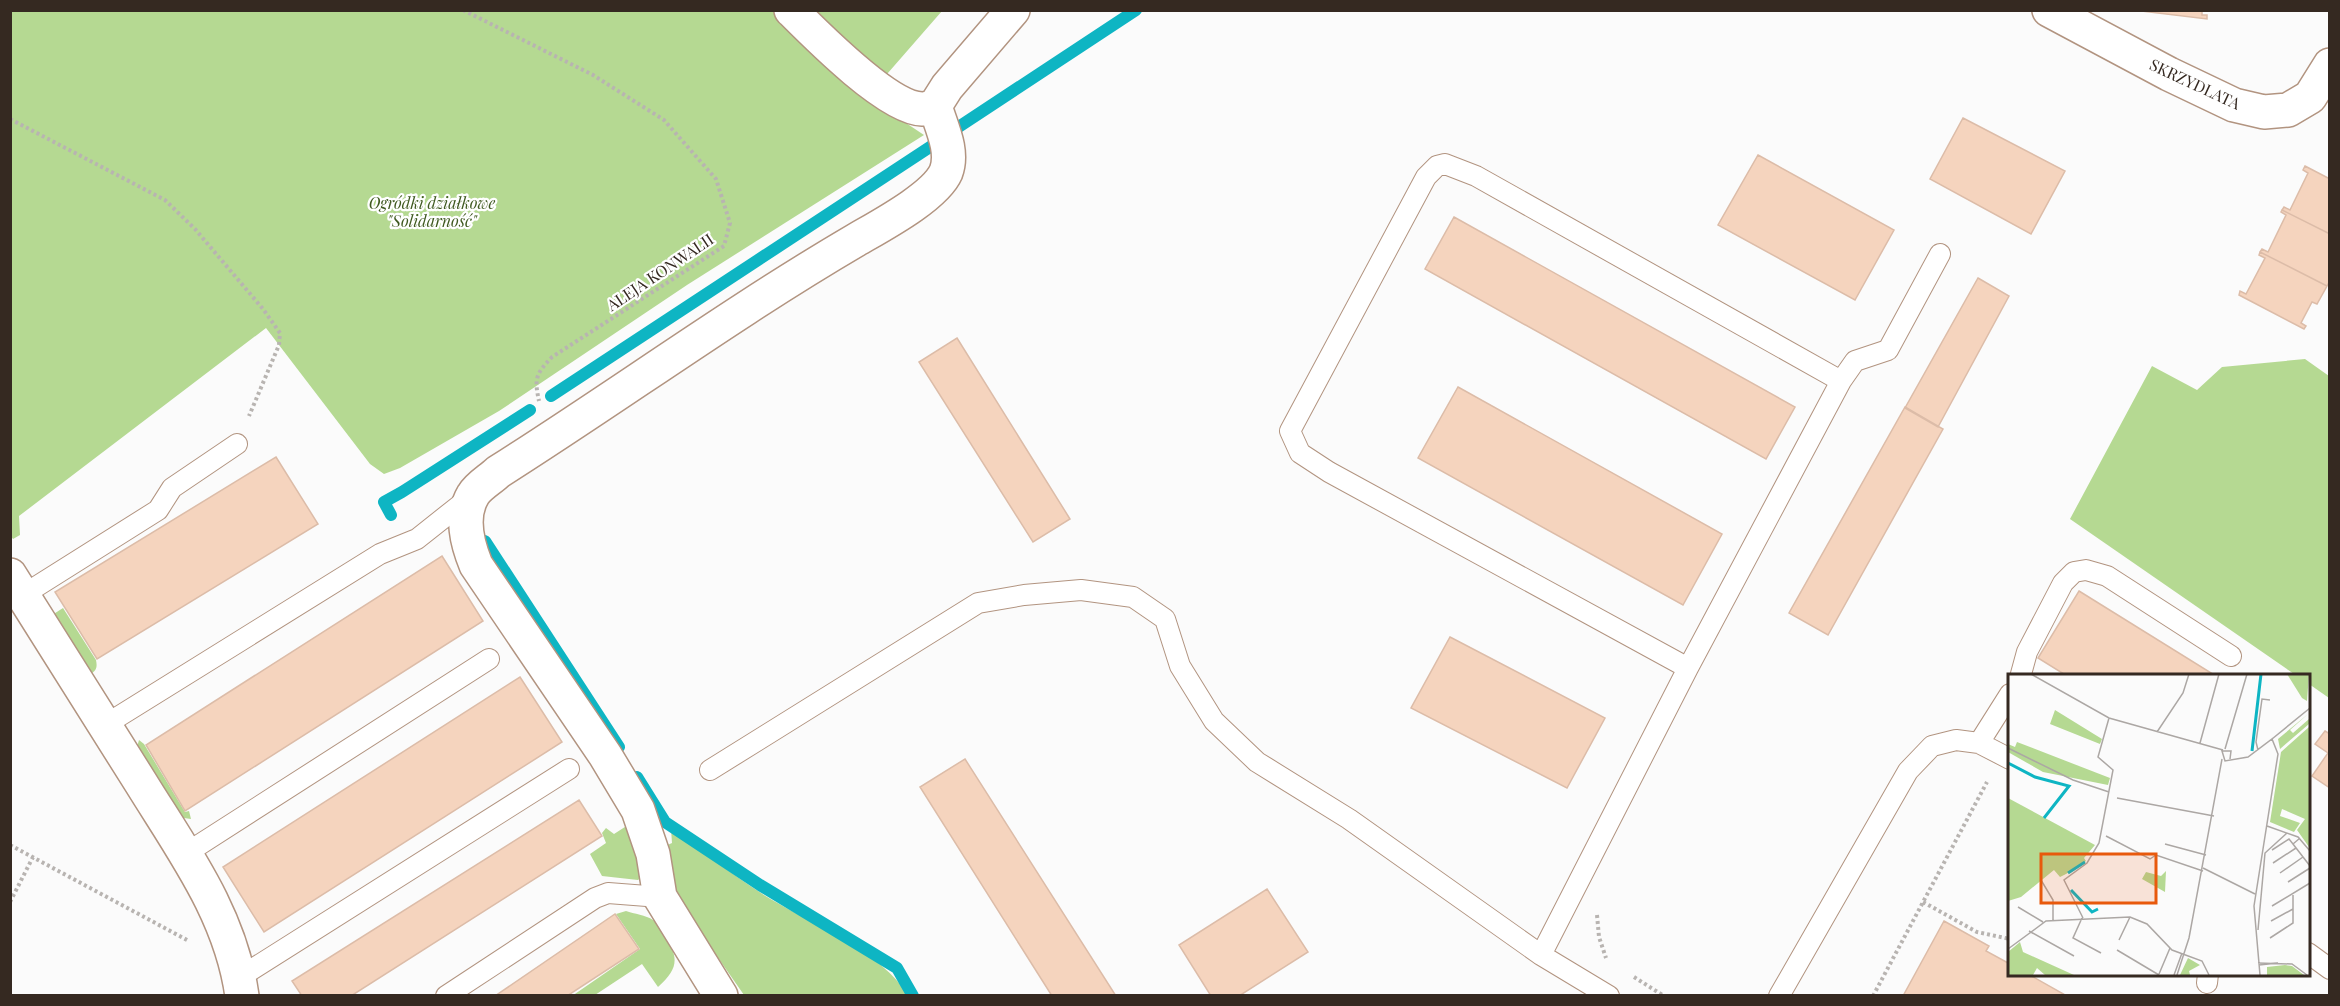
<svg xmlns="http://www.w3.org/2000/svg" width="2340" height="1006" font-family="'Playfair Display',serif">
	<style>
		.green { fill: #b5d992 }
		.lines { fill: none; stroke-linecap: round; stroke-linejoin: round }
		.stream { stroke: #0eb5c3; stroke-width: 12 }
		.building { fill: #f5d4be; stroke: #dcbca8; stroke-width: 1.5 }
		.lane-casing { stroke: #b29480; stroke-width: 22 }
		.street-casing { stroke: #b29480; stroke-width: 36 }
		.path { stroke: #b8b4b1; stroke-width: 4; stroke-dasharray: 3 3; stroke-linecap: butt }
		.lane { stroke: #fff; stroke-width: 20 }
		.street { stroke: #fff; stroke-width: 33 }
		.labels { text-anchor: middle; stroke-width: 4.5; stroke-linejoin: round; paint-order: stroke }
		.street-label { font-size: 16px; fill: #352921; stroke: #fff }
		.park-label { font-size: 16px; font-style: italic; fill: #3f5920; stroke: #fff }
		.inset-river { fill: none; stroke: #0eb5c3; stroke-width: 3 }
		.inset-road { fill: none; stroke: #aca7a4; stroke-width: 1.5 }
		.view { fill: #e8590c; fill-opacity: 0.15; stroke: #e8590c; stroke-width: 3 }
		.inset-edge { fill: none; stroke: #352921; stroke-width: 3 }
	</style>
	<rect width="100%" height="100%" fill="#fbfbfb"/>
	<!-- green -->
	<path class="green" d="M 10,11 L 942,11 L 867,97 L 924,135 L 687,285 L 499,411 L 400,468 L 384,474 L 370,464 L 266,328 L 19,516 L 20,535 L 13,539 L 10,535 Z
		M 2305,359 L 2329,376 L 2329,698 L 2309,684 L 2308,676 L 2297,676 L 2070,519 L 2152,366 L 2197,390 L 2222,367 Z
		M 63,608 L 96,660 C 98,670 95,671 87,677 L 49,617 Z
		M 139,740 L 144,744 L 185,812 L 189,811 L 191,819 L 184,818 L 178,814 L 137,747 Z
		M 628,825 L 644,875 L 638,880 L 602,876 L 590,854 L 606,843 L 602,833 L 606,828 L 614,834 Z
		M 671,829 C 701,850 730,873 761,893 C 801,919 886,953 907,995 L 744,995 L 707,942 L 677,892 L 663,847 L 672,843 Z
		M 626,911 C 634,914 646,915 653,920 C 658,923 661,930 664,935 C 679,957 679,968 658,987 L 642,964 L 595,995 L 572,996 L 640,949 L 616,914 Z"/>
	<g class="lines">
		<!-- stream -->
		<path class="stream" d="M 957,128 L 1136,10
			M 551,396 L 933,145
			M 391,515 L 384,502 L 402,492 L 530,410
			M 485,541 L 619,747
			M 637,777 L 665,822 L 760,885 L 897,968 L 913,996"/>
	</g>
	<!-- building -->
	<path class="building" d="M 2133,10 L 2202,10 L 2202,15 L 2207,15 L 2207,19 Z
		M 1963,118 L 2065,171 L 2031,234 L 1930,179 Z
		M 1758,155 L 1894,230 L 1855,300 L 1718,225 Z
		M 2305,166 L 2330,179 L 2330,234 L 2282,210 L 2284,207 L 2290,210 L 2308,173 L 2303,170 Z
		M 2282,210 L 2330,234 L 2330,281 L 2327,286 L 2260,252 L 2262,249 L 2268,252 L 2286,215 L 2281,212 Z
		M 1454,217 L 1795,407 L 1766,459 L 1425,269 Z
		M 2260,252 L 2327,286 L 2317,304 L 2312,302 L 2301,323 L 2306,326 L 2304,329 L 2239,295 L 2240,291 L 2246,294 L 2265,258 L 2259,255 Z
		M 1978,278 L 2009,296 L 1938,427 L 1905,408 Z
		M 957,338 L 1070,519 L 1033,542 L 919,362 Z
		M 1458,387 L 1722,534 L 1683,605 L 1418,458 Z
		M 1905,407 L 1943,429 L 1828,635 L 1789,613 Z
		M 276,457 L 318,524 L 97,659 L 55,592 Z
		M 442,556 L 483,621 L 185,811 L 146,745 Z
		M 2079,591 L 2216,676 L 2067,676 L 2038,658 Z
		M 1450,637 L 1605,718 L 1567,788 L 1411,708 Z
		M 520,677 L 562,742 L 264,932 L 223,867 Z
		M 2325,731 L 2330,734 L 2330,788 L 2312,776 L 2328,753 L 2315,744 Z
		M 965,759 L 1116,996 L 1052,996 L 920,787 Z
		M 579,800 L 602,836 L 351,996 L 302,996 L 292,981 Z
		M 1267,889 L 1308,952 L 1239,996 L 1211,996 L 1179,945 Z
		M 615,914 L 639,949 L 567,996 L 495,996 Z
		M 1944,921 L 1989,946 L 1986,951 L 2010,964 L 2010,974 L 2028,974 L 2067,996 L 1903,996 Z"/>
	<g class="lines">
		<defs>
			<path id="lane" d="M 1841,381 L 1855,361 L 1888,350 L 1940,254
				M 23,595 L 158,510 L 172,488 L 237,444
				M 2021,674 L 2027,652 L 2063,583 L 2074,572 L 2086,570 L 2107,576 L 2231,656
				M 105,725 L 380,554 L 417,539 L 470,497
				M 1979,743 L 2010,694
				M 710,770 L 978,603 L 1024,595 L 1081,590 L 1133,597 L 1165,619 L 1180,666 L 1214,721 L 1257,762 L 1349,819 L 1541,955 L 1609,996
				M 185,854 L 489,659
				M 2308,953 L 2330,969
				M 1541,955 L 1688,668 L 1841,381 L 1476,176 L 1445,164 L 1437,166 L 1426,177 L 1290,431 L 1300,453 L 1329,472 L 1688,668
				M 240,977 L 569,769
				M 2207,983 L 2208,974
				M 446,996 L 595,898 L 608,893 L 660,897
				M 1779,996 L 1908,771 L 1932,746 L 1956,740 L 1979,743 L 2010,759"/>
			<path id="street" d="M 791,10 C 816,35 888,108 922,109 C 926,109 931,107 935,106
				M 2049,10 L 2169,74 L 2234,105 L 2264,112 L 2288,110 L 2310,97 L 2330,65
				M 10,575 C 54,645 98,714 141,783 C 183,851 231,915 242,996
				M 721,996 L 660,897 L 653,854 L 638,810 L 605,755 L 476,565 C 467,543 460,517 473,495 C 478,486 491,479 498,472 C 618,396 733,312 856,240 C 880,226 935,197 946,172 C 954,151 941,126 935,106 L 947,87 L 1013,10"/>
		</defs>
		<!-- lane casing -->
		<use href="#lane" class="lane-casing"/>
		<!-- street casing -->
		<use href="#street" class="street-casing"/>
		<!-- path -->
		<path class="path" d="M 463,10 L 593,75 L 664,120 L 716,179 L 730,223 L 724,246 L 552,357 C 536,374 534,378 539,401
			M 10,119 L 165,200 L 195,229 L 263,309 L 280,333 L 279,345 L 249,416
			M 10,845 L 187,940
			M 10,902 L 33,857
			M 1923,902 L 1977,932 L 2010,939
			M 1597,915 L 1599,937 L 1606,958
			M 1634,977 L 1664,996
			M 1873,996 L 1987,782"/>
		<!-- lane -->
		<use href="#lane" class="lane"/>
		<!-- street -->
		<use href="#street" class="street"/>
	</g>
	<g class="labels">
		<!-- street labels -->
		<g class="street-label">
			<text transform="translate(2195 84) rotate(25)" y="6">SKRZYDLATA</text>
			<text transform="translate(660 272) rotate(-34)" y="6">ALEJA KONWALII</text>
		</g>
		<!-- park labels -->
		<g class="park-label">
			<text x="432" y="209">Ogródki działkowe<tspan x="432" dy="18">"Solidarność"</tspan></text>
		</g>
	</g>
	<!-- overview -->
	<g transform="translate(2008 674)">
		<rect width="302" height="302" fill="#fbfbfb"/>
		<path d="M 279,0 L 301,0 L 299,27 L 294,24 ZM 47,36 L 94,65 L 92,70 L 42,50 ZM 300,40 L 282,56 L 285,59 L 301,45 L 301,50 L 272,75 L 270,65 ZM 301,53 L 301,173 L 289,156 L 297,145 L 274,135 L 272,142 L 292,149 L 286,158 L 262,148 L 273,78 ZM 9,68 L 102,104 L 100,111 L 35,98 L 0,78 L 0,70 L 7,73 ZM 0,124 L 87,171 L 76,184 L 78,187 L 58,200 L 52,203 L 46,196 L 13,223 L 0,227 ZM 158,197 L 157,218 L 134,205 L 138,198 L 153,202 ZM 12,268 L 15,278 L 66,301 L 37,301 L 29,294 L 25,301 L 0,301 L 0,278 ZM 180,284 L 192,291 L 181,297 L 182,301 L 172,301 ZM 277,291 L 284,292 L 296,301 L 259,301 L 259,293 Z" fill="#b5d992"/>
		<path class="inset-river" d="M 244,77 L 253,0M 0,89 L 27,103 L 61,112 L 36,144M 60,199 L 77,188M 63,216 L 84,238 L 90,235"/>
		<path class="inset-road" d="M 23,0 L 101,44 L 215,76M 149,58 L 175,19 L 181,0M 264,65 L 302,34M 192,69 L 211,0M 0,74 L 65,106 L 101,118M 217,75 L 239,0M 250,76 L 248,68 L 254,25 L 262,26M 222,85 L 223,77 L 214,77 L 217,87 L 240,83 L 264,65 L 270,80 L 246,232 L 252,301M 109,124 L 206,142M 259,152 L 290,163 L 302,177M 98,162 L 142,185 L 148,181 L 195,197M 292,164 L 285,170 L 302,192M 157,170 L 198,181M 264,176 L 281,165 L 285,170M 265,189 L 288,174M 195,194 L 247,220M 272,199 L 295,183M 33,206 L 45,226 L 45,246M 280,208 L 302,194M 264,232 L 302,209M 10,233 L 35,248M 74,244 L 65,264 L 93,279M 75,244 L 56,206 L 79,189 L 91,169 L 105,96 L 90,83 L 101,44M 263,247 L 285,235M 250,256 L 257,179 L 279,159M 21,257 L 66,282M 262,264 L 285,249 L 285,221M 111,266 L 122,243M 0,275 L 38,247 L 122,243 L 139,250 L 164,276 L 194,287 L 201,301M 109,276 L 151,301M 250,289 L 284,290 L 299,301M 251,291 L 270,289M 151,300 L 162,274M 166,301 L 174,279M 169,301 L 181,264 L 214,85"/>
		<path class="view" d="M 33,180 L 148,180 L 148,229 L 33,229 Z"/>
		<rect width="302" height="302" class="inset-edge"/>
	</g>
	<!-- border -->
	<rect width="2340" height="1006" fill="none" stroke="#352921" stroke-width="24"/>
</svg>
